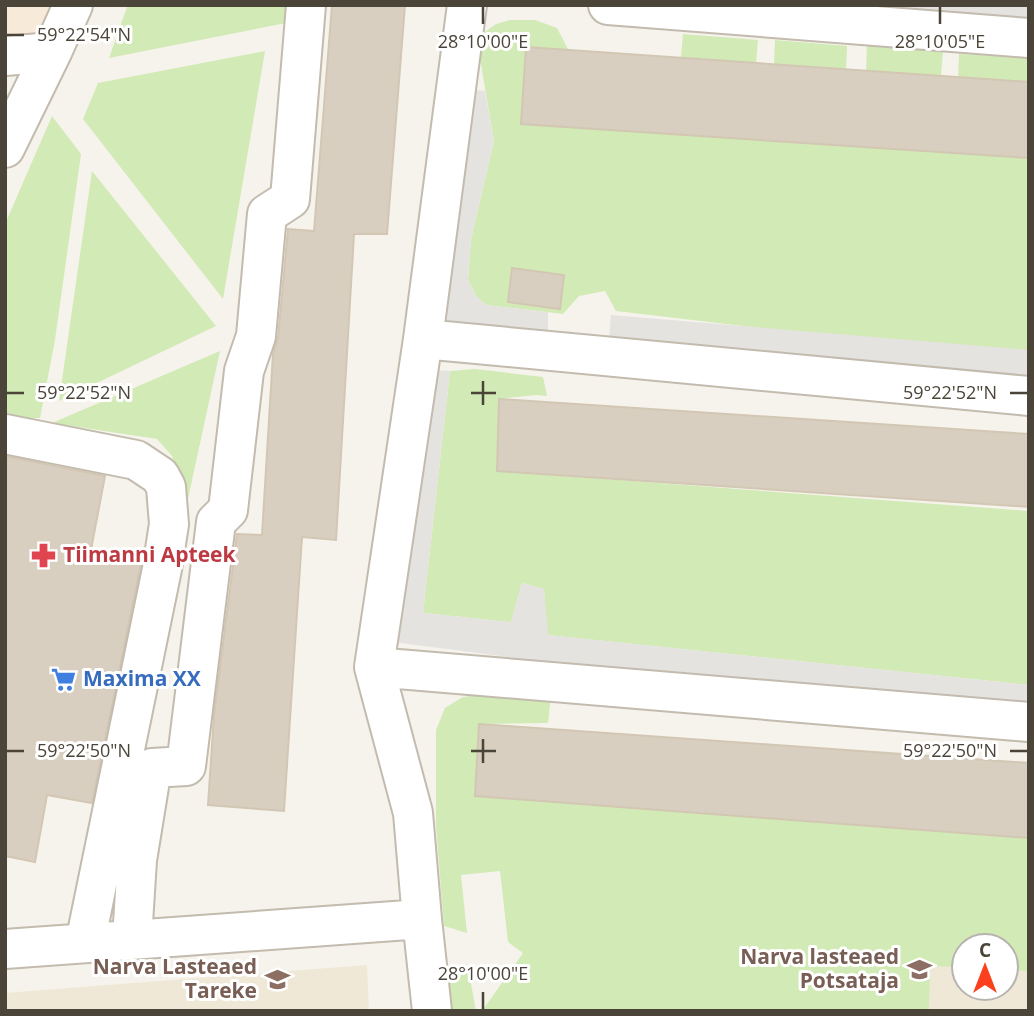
<svg xmlns="http://www.w3.org/2000/svg" width="1034" height="1016" font-family="'Open Sans',sans-serif">
	<style>
		.commercial { fill: #f7ead8 }
		.education { fill: #efe8d6 }
		.green { fill: #d2eab5 }
		.parking { fill: #e5e3e0 }
		.building { fill: #d8cfc1; stroke: #d3c7b4; stroke-width: 2 }
		.lines { fill: none; stroke-linecap: round; stroke-linejoin: round }
		.minor-casing { stroke: #c2bbae; stroke-width: 42 }
		.minor { stroke: #fff; stroke-width: 38 }
		.ticks { fill: none; stroke: #4b4439; stroke-width: 2.5 }
		.labels { text-anchor: middle; stroke-width: 6; stroke-linejoin: round; paint-order: stroke }
		.health-label { font-size: 21px; font-weight: bold; fill: #be3a42; stroke: #fff; text-anchor: start }
		.shop-label { font-size: 21px; font-weight: bold; fill: #366cbe; stroke: #fff; text-anchor: start }
		.education-label { font-size: 21px; font-weight: bold; fill: #785e54; stroke: #fff; text-anchor: end }
		.ticks-label { font-size: 18px; text-anchor: middle; fill: #4b4439; stroke: #fff; stroke-width: 6; stroke-linejoin: round; paint-order: stroke }
	</style>
	<rect width="100%" height="100%" fill="#f6f3ec"/>
	<!-- commercial -->
	<path class="commercial" d="M 5,5 L 73,5 L 52,52 L 5,56 Z"/>
	<!-- education -->
	<path class="education" d="M 871,939 L 964,946 L 964,988 L 1006,988 L 1006,949 L 1029,950 L 1029,1011 L 878,1011 Z
		M 367,965 L 369,1011 L 5,1011 L 5,993 Z"/>
	<!-- green -->
	<path class="green" d="M 130,5 L 293,5 L 286,23 L 109,58 L 127,7 Z
		M 510,20 L 535,20 L 557,28 L 569,51 L 1029,158 L 1029,360 L 616,311 L 605,291 L 579,296 L 563,314 L 486,305 L 476,296 L 468,280 L 471,239 L 494,141 L 478,47 L 482,34 L 496,24 Z
		M 683,34 L 758,40 L 756,63 L 681,57 Z
		M 775,40 L 847,46 L 846,70 L 774,64 Z
		M 867,45 L 943,52 L 941,76 L 866,71 Z
		M 265,51 L 223,299 L 83,119 L 98,83 Z
		M 959,54 L 1029,58 L 1029,82 L 958,78 Z
		M 52,116 L 81,154 L 55,340 L 40,418 L 5,418 L 5,224 Z
		M 92,171 L 216,326 L 59,401 Z
		M 220,351 L 186,508 L 172,456 L 157,439 L 52,423 Z
		M 475,369 L 543,377 L 547,396 L 536,395 L 500,399 L 497,471 L 1029,511 L 1029,685 L 547,635 L 544,589 L 522,583 L 511,622 L 423,613 L 450,371 Z
		M 487,694 L 551,696 L 548,723 L 479,724 L 476,796 L 1029,831 L 1029,971 L 1006,970 L 1006,946 L 964,946 L 964,967 L 930,966 L 929,1011 L 482,1011 L 523,953 L 508,942 L 500,871 L 461,875 L 467,933 L 444,926 L 436,826 L 436,730 L 445,708 L 463,697 Z
		M 447,965 L 468,967 L 476,1011 L 452,1011 Z"/>
	<!-- parking -->
	<path class="parking" d="M 776,5 L 1029,5 L 1029,24 Z
		M 465,89 L 485,91 L 494,141 L 471,239 L 468,280 L 476,296 L 486,305 L 548,312 L 548,341 L 434,327 Z
		M 611,315 L 1029,350 L 1029,376 L 609,340 Z
		M 418,369 L 450,371 L 423,613 L 511,622 L 522,583 L 544,589 L 548,635 L 1029,685 L 1029,715 L 546,673 L 546,662 L 378,640 Z"/>
	<!-- building -->
	<path class="building" d="M 332,5 L 405,5 L 387,234 L 354,234 L 336,540 L 302,537 L 284,811 L 208,805 L 214,715 L 237,534 L 262,535 L 273,354 L 278,338 L 288,229 L 314,231 Z
		M 526,47 L 1029,82 L 1029,158 L 521,124 Z
		M 512,268 L 564,275 L 560,309 L 508,302 Z
		M 499,399 L 1029,434 L 1029,507 L 497,471 Z
		M 5,456 L 105,476 L 90,555 L 141,564 L 92,803 L 47,795 L 35,862 L 5,856 Z
		M 479,724 L 1029,763 L 1029,838 L 475,796 Z"/>
	<g class="lines">
		<defs>
			<path id="minor" d="M 608,5 L 1029,38
				M 5,56 L 52,52
				M 5,148 L 52,52 L 73,5
				M 423,339 L 1029,396
				M 5,434 L 136,460 L 160,476 L 166,487 L 169,524 L 162,569 L 85,943
				M 374,667 L 1029,722
				M 422,919 L 413,813 L 374,667 L 423,339 L 467,5
				M 132,939 L 137,860 L 152,768 L 186,766 L 216,522 L 228,510 L 244,371 L 256,336 L 267,214 L 290,199 L 306,5
				M 5,949 L 422,919 L 432,1011"/>
		</defs>
		<!-- minor casing -->
		<use href="#minor" class="minor-casing"/>
		<!-- minor -->
		<use href="#minor" class="minor"/>
	</g>
	<!-- ticks -->
	<path class="ticks" d="M 483,7 L 483,24M 940,7 L 940,24M 7,35 L 24,35M 483,381 L 483,405M 7,393 L 24,393M 471,393 L 496,393M 1010,393 L 1027,393M 483,739 L 483,763M 7,751 L 24,751M 471,751 L 496,751M 1010,751 L 1027,751M 483,992 L 483,1009"/>
	<!-- icons -->
	<defs>
		<symbol id="pharmacy-bare" viewBox="-9 -9 18 18"><path d="M-2-6h4v4h4v4h-4v4h-4v-4h-4v-4h4Z" fill="#e0444e" stroke="#fff" stroke-width="2.5" paint-order="stroke"/></symbol>
		<symbol id="supermarket-bare" viewBox="-9 -9 18 18"><path d="M-6-5.5h2.5l.6 2H6L4.5 2H-2.5L-4.4-4H-6ZM-1.5 3.2a1.3 1.3 0 1 0 .1 0ZM3 3.2a1.3 1.3 0 1 0 .1 0Z" fill="#3f7fe0" stroke="#fff" stroke-width="2.5" paint-order="stroke"/></symbol>
		<symbol id="school-bare" viewBox="-9 -9 18 18"><path d="M0-5L7-2L0 1L-7-2ZM-4 1L0 2.5L4 1V4Q0 6-4 4Z" fill="#8d6e63" stroke="#fff" stroke-width="2.5" paint-order="stroke"/></symbol>
	</defs>
	<g fill-rule="evenodd">
		<use href="#pharmacy-bare" x="26" y="538" width="35" height="35"/>
		<use href="#supermarket-bare" x="46" y="662" width="35" height="35"/>
		<use href="#school-bare" x="902" y="952" width="35" height="35"/>
		<use href="#school-bare" x="260" y="962" width="35" height="35"/>
	</g>
	<g class="labels">
		<!-- health labels -->
		<g class="health-label">
			<text x="63" y="562">Tiimanni Apteek</text>
		</g>
		<!-- shop labels -->
		<g class="shop-label">
			<text x="83" y="686">Maxima XX</text>
		</g>
		<!-- education labels -->
		<g class="education-label">
			<text x="899" y="964">Narva lasteaed<tspan x="899" dy="24">Potsataja</tspan></text>
			<text x="257" y="974">Narva Lasteaed<tspan x="257" dy="24">Tareke</tspan></text>
		</g>
	</g>
	<g class="ticks-label">
		<text x="84" y="41">59°22'54"N</text>
		<text x="483" y="48">28°10'00"E</text>
		<text x="940" y="48">28°10'05"E</text>
		<text x="84" y="399">59°22'52"N</text>
		<text x="950" y="399">59°22'52"N</text>
		<text x="84" y="757">59°22'50"N</text>
		<text x="950" y="757">59°22'50"N</text>
		<text x="483" y="980">28°10'00"E</text>
	</g>
	<!-- border -->
	<rect width="1034" height="1016" fill="none" stroke="#4b4439" stroke-width="14"/>
	<!-- north arrow -->
	<g transform="translate(985 967)"><circle r="33" fill="#ffffff" stroke="#b7b4b0" stroke-width="2"/>
	<path d="M0-5L12 26L0 18L-12 26Z" fill="#fc3f1d"/>
	<text y="-10" font-size="19" font-weight="bold" text-anchor="middle" fill="#4b4439">С</text>
	</g>
</svg>
